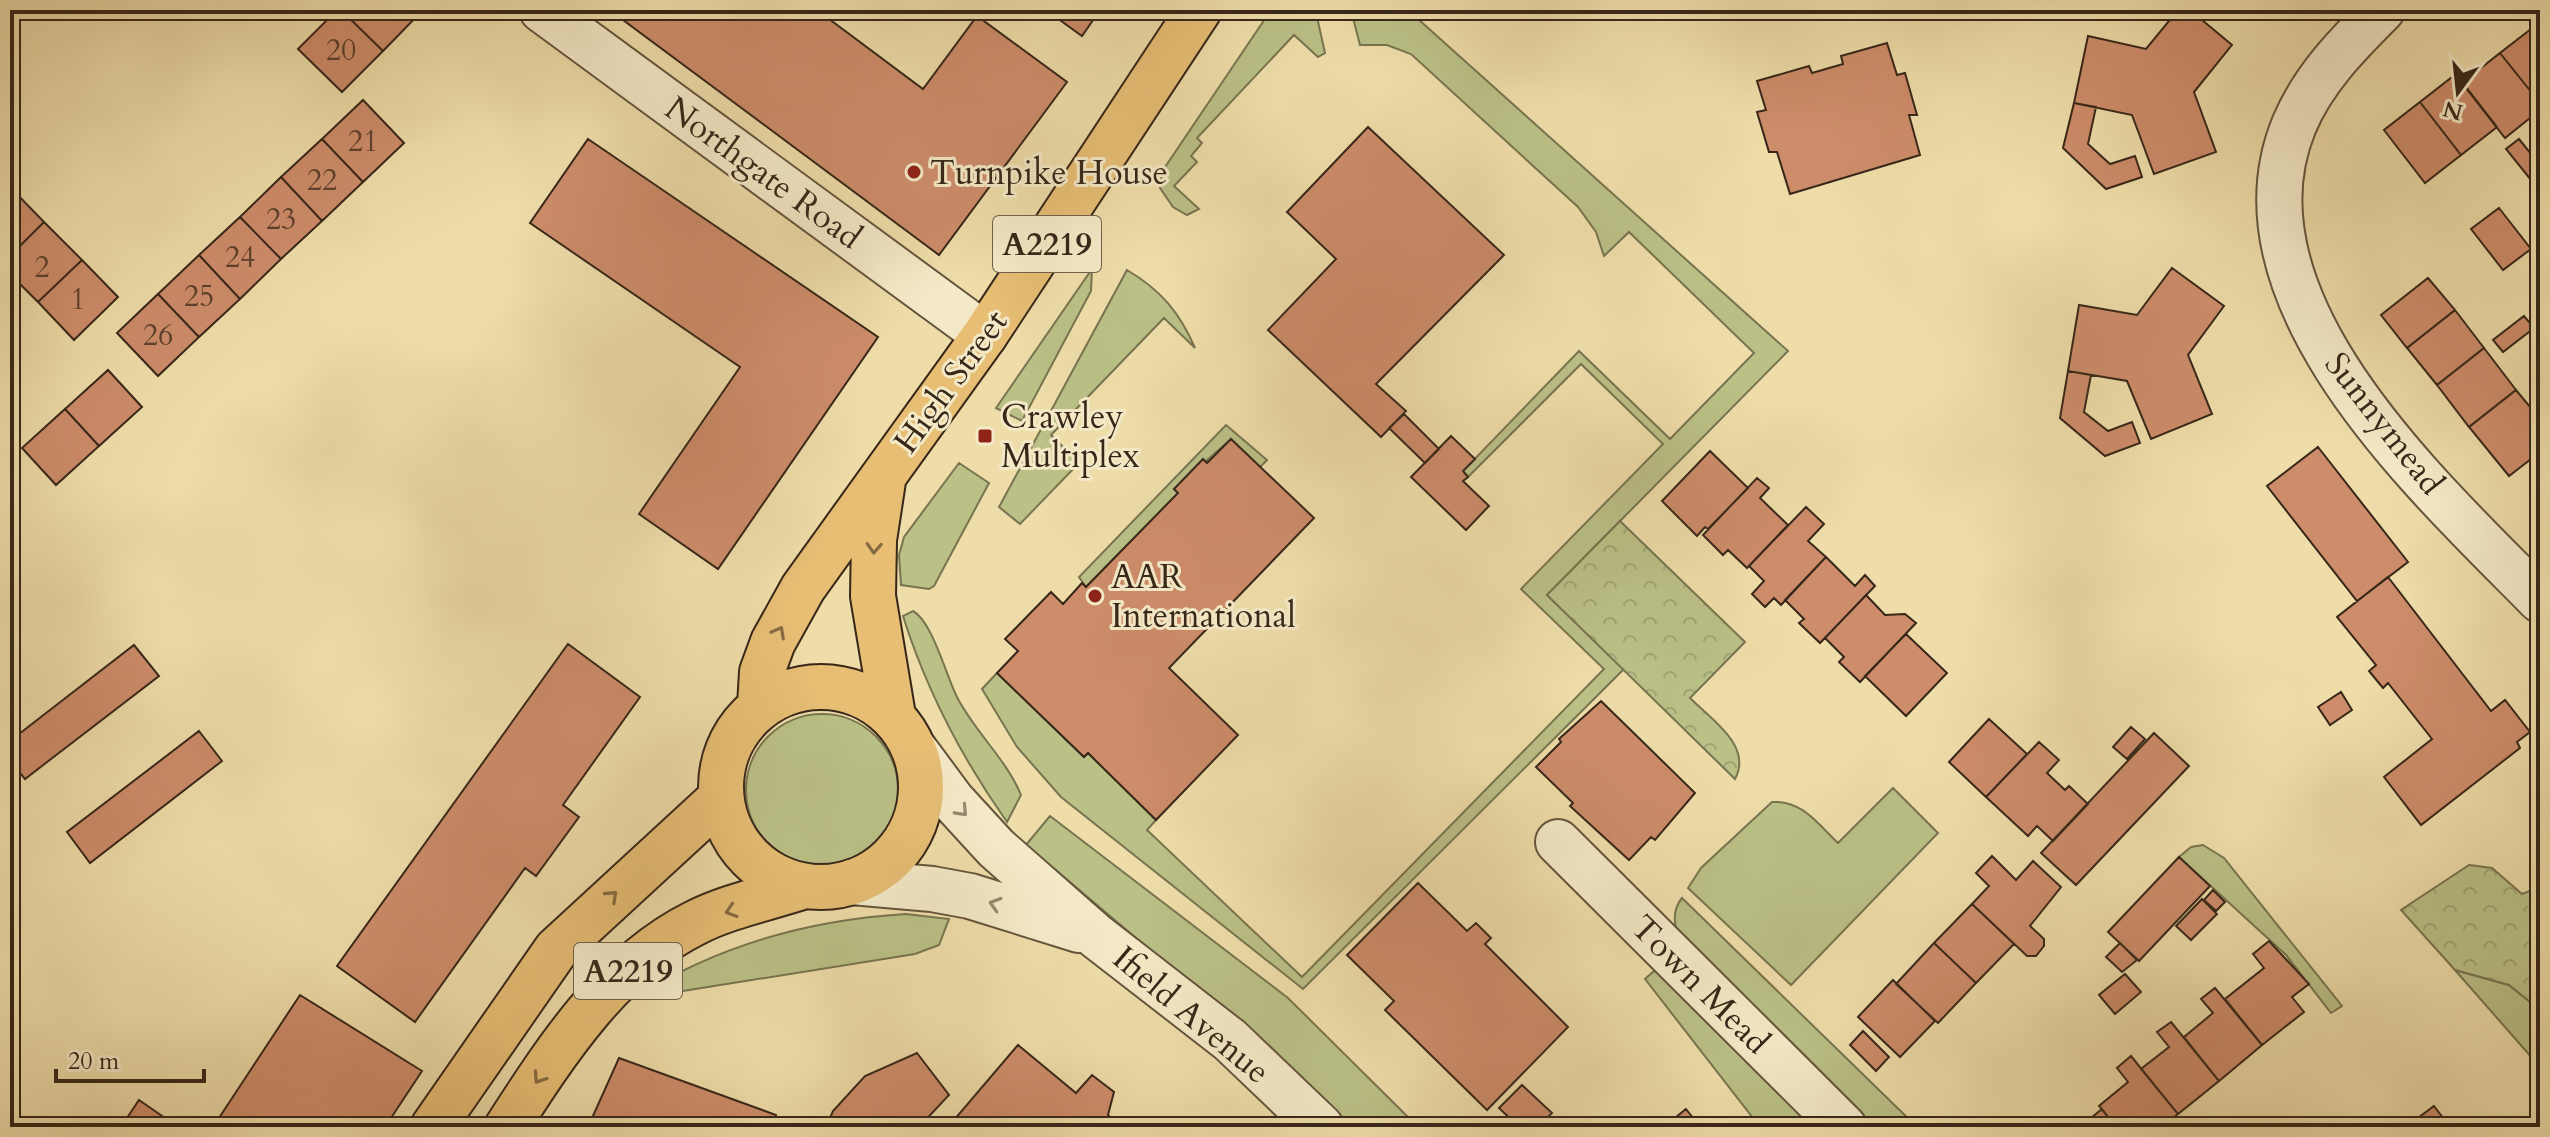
<svg xmlns="http://www.w3.org/2000/svg" width="2550" height="1137" font-family="Cardo,serif">
	<style>
		.green { fill: #bac086; stroke: #787450; stroke-width: 2 }
		.forest { fill: url(#forest-crowns); stroke: #787450; stroke-width: 2 }
		.building { fill: #cd8c6a; stroke: #372719; stroke-width: 2 }
		.lines { fill: none; stroke-linecap: round; stroke-linejoin: round }
		.minor-casing { stroke: #65543d; stroke-width: 48 }
		.tertiary-casing { stroke: #65543d; stroke-width: 48 }
		.primary-casing { stroke: #372719; stroke-width: 48 }
		.minor { stroke: #f4e9c7; stroke-width: 44 }
		.tertiary { stroke: #f4e9c7; stroke-width: 44 }
		.primary { stroke: #e7be74; stroke-width: 44 }
		.oneway { stroke: #866b42 }
		.oneway2 { stroke: #968870 }
		.poi-dot { fill: #8f2418; stroke: #f4e9c7; stroke-width: 3 }
		.labels { text-anchor: middle; stroke-width: 6; stroke-linejoin: round; paint-order: stroke }
		.number-label { font-size: 30px; fill: #5c402d }
		.shield { fill: #f4e9c7; stroke: #70614d; stroke-width: 2 }
		.shield-label { font-size: 32px; font-weight: bold; fill: #372719 }
		.street-label { font-size: 34px; fill: #372719; stroke: #f4e9c7 }
		.poi-label { font-size: 34px; fill: #372719; stroke: #f4e9c7; text-anchor: start }
	</style>
	<defs>
		<pattern id="forest-crowns" width="20" height="18" patternUnits="userSpaceOnUse" patternTransform="scale(2)"><rect width="20" height="18" fill="#bac086"/><path d="M2 6a3 3 0 1 1 6 0M12 15a3 3 0 1 1 6 0" fill="none" stroke="#a0a573"/></pattern>
	</defs>
	<rect width="100%" height="100%" fill="#eedda9"/>
	<filter id="stains"><feTurbulence type="fractalNoise" baseFrequency=".0025" numOctaves="4"/><feColorMatrix values="0 0 0 0 .2 0 0 0 0 .09 0 0 0 0 .02 0 0 0 .5 -.17"/></filter>
	<radialGradient id="worn" r=".72"><stop offset=".6" stop-color="#630" stop-opacity="0"/><stop offset="1" stop-color="#630" stop-opacity=".3"/></radialGradient>
	<!-- green -->
	<path class="green" d="M 1271,10 L 1350,10 L 1317,17 L 1325,53 L 1318,57 L 1294,35 L 1197,138 L 1202,143 L 1191,156 L 1197,162 L 1174,186 L 1199,209 L 1187,215 L 1173,207 L 1160,188 L 1161,173 Z
		M 1351,10 L 1408,10 L 1788,351 L 1547,595 L 1624,669 L 1303,989 L 1061,797 L 1017,747 L 982,689 L 997,673 L 1084,757 L 1088,753 L 1156,820 L 1147,830 L 1302,977 L 1604,669 L 1521,589 L 1663,444 L 1581,364 L 1468,477 L 1463,471 L 1579,351 L 1670,439 L 1754,353 L 1629,232 L 1604,256 L 1596,232 L 1578,207 L 1411,54 L 1387,45 L 1360,45 Z
		M 1092,269 L 1091,291 L 1022,421 L 996,408 Z
		M 1127,270 C 1161,290 1180,313 1195,348 L 1164,318 L 1051,435 L 1079,463 L 1020,524 L 999,507 Z
		M 1226,425 L 1267,460 L 1260,467 L 1231,439 L 1174,489 L 1178,493 L 1086,587 L 1079,577 Z
		M 959,463 L 989,483 L 934,586 L 929,589 L 901,585 L 899,555 L 904,537 Z
		M 913,611 C 932,621 946,675 957,697 C 974,731 1007,760 1021,795 L 1007,822 C 961,757 927,692 903,616 Z
		M746 790a76 76 0 1 1 152 0a76 76 0 1 1-152 0Z
		M 1893,788 L 1938,833 L 1791,985 L 1688,888 L 1701,868 L 1772,802 C 1802,800 1818,824 1838,843 Z
		M 1050,816 L 1288,998 L 1418,1127 L 1345,1127 L 1233,1020 L 1026,845 Z
		M 2203,845 L 2224,858 L 2342,1006 L 2331,1013 L 2286,955 L 2179,857 L 2191,847 Z
		M 1682,898 L 1917,1127 L 1869,1127 L 1686,952 C 1677,934 1668,915 1682,898 Z
		M 906,914 L 949,919 L 939,945 L 915,954 L 633,999 C 715,946 808,920 906,914 Z
		M 1664,970 L 1823,1127 L 1760,1127 L 1645,979 L 1654,971 Z
		M 2455,970 L 2509,985 L 2540,1010 L 2540,1067 Z"/>
	<!-- forest -->
	<path class="forest" d="M 1620,521 L 1745,642 L 1690,698 C 1711,719 1753,746 1735,779 L 1547,595 Z
		M 2469,865 L 2492,868 L 2522,894 L 2540,887 L 2540,1010 L 2509,985 L 2455,970 L 2401,910 Z"/>
	<!-- building -->
	<path class="building" d="M 337,10 L 341,10 L 383,51 L 342,92 L 298,49 Z
		M 341,10 L 423,10 L 383,51 Z
		M 618,10 L 817,10 L 923,89 L 977,16 L 1067,82 L 939,255 L 615,14 Z
		M 1046,10 L 1100,10 L 1082,36 Z
		M 2178,10 L 2190,10 L 2232,45 L 2194,92 L 2216,152 L 2154,174 L 2132,115 L 2074,103 L 2088,36 L 2146,49 Z
		M 2540,22 L 2540,103 L 2500,53 Z
		M 1887,43 L 1897,75 L 1905,73 L 1917,115 L 1909,115 L 1920,155 L 1790,194 L 1777,152 L 1769,152 L 1757,112 L 1766,110 L 1757,81 L 1809,66 L 1812,73 L 1843,64 L 1841,56 Z
		M 2500,53 L 2540,103 L 2540,110 L 2505,138 L 2462,83 Z
		M 2456,74 L 2497,127 L 2461,155 L 2420,102 Z
		M 363,100 L 404,143 L 363,182 L 322,139 Z
		M 2420,102 L 2461,155 L 2425,183 L 2384,130 Z
		M 2074,103 L 2096,107 L 2088,144 L 2110,164 L 2135,156 L 2142,177 L 2106,189 L 2063,148 Z
		M 1368,127 L 1504,255 L 1376,384 L 1406,411 L 1381,437 L 1268,330 L 1336,259 L 1287,212 Z
		M 322,139 L 363,182 L 322,221 L 281,177 Z
		M 588,139 L 878,337 L 718,569 L 639,514 L 740,367 L 530,223 Z
		M 2519,139 L 2540,165 L 2540,172 L 2531,180 L 2506,149 Z
		M 281,177 L 322,221 L 281,259 L 240,217 Z
		M 10,187 L 44,222 L 10,256 Z
		M 2499,208 L 2531,249 L 2503,270 L 2471,229 Z
		M 240,217 L 281,259 L 240,299 L 199,255 Z
		M 44,222 L 82,260 L 38,302 L 10,274 L 10,256 Z
		M 199,255 L 240,299 L 199,337 L 158,294 Z
		M 82,260 L 118,297 L 74,340 L 38,302 Z
		M 2172,268 L 2224,306 L 2188,355 L 2212,414 L 2151,439 L 2127,381 L 2068,371 L 2079,305 L 2137,315 Z
		M 2428,278 L 2455,310 L 2407,348 L 2381,315 Z
		M 158,294 L 199,337 L 158,376 L 117,333 Z
		M 2455,310 L 2484,348 L 2437,385 L 2407,348 Z
		M 2524,316 L 2534,328 L 2503,352 L 2493,340 Z
		M 2484,348 L 2516,390 L 2469,427 L 2437,385 Z
		M 108,370 L 142,407 L 99,446 L 65,409 Z
		M 2068,371 L 2091,375 L 2084,412 L 2108,431 L 2132,422 L 2140,443 L 2105,456 L 2060,418 Z
		M 2516,390 L 2540,419 L 2540,452 L 2509,476 L 2469,427 Z
		M 65,409 L 99,446 L 56,485 L 22,448 Z
		M 1404,414 L 1439,449 L 1425,463 L 1389,428 Z
		M 1451,436 L 1475,459 L 1463,471 L 1468,477 L 1463,481 L 1489,506 L 1466,530 L 1411,477 Z
		M 1231,439 L 1314,518 L 1169,668 L 1238,735 L 1156,820 L 1088,753 L 1084,757 L 997,673 L 1018,651 L 1005,639 L 1051,592 L 1063,604 L 1082,583 L 1086,587 L 1178,493 L 1174,489 L 1203,459 L 1207,463 Z
		M 2318,447 L 2408,562 L 2357,601 L 2267,486 Z
		M 1710,451 L 1748,488 L 1708,529 L 1705,527 L 1697,536 L 1662,501 Z
		M 1757,478 L 1769,488 L 1760,498 L 1788,525 L 1747,568 L 1728,550 L 1723,555 L 1703,535 Z
		M 1806,507 L 1824,524 L 1808,541 L 1826,557 L 1781,605 L 1774,598 L 1765,607 L 1752,594 L 1764,581 L 1749,566 Z
		M 1826,557 L 1855,586 L 1865,575 L 1875,586 L 1820,643 L 1799,623 L 1804,619 L 1785,600 Z
		M 2388,577 L 2491,711 L 2505,700 L 2530,732 L 2517,742 L 2520,748 L 2421,825 L 2384,777 L 2432,739 L 2388,683 L 2383,688 L 2369,671 L 2376,665 L 2337,617 Z
		M 1866,595 L 1885,615 L 1905,614 L 1916,623 L 1860,682 L 1839,662 L 1844,657 L 1825,638 Z
		M 1906,634 L 1947,673 L 1906,716 L 1865,676 Z
		M 568,644 L 640,697 L 563,805 L 579,817 L 536,876 L 525,868 L 415,1022 L 337,966 Z
		M 134,645 L 159,676 L 25,779 L 10,760 L 10,741 Z
		M 2341,692 L 2352,710 L 2330,725 L 2318,707 Z
		M 1601,701 L 1695,793 L 1655,840 L 1651,837 L 1629,860 L 1570,806 L 1573,803 L 1536,767 L 1561,742 L 1559,739 Z
		M 1989,719 L 2027,754 L 1986,797 L 1949,762 Z
		M 2131,727 L 2145,739 L 2127,759 L 2113,747 Z
		M 199,731 L 222,761 L 90,863 L 67,832 Z
		M 2154,733 L 2189,766 L 2076,885 L 2041,853 Z
		M 2039,742 L 2059,760 L 2047,773 L 2065,790 L 2069,786 L 2088,804 L 2053,841 L 2037,826 L 2028,836 L 1986,797 Z
		M 1992,856 L 2016,880 L 2033,861 L 2061,887 L 2030,926 L 2044,939 L 2044,946 L 2036,956 L 2027,956 L 1972,904 L 1989,886 L 1976,873 Z
		M 2179,857 L 2210,886 L 2139,961 L 2108,932 Z
		M 1418,883 L 1467,931 L 1476,923 L 1491,938 L 1485,944 L 1568,1027 L 1487,1110 L 1385,1010 L 1394,1001 L 1347,955 Z
		M 2213,890 L 2225,902 L 2216,911 L 2204,900 Z
		M 2202,899 L 2217,914 L 2191,940 L 2176,926 Z
		M 1972,904 L 2014,944 L 1976,983 L 1934,943 Z
		M 2269,941 L 2309,984 L 2292,997 L 2304,1012 L 2262,1045 L 2225,999 L 2264,968 L 2253,954 Z
		M 1934,943 L 1976,983 L 1938,1023 L 1896,984 Z
		M 2120,943 L 2137,960 L 2122,972 L 2106,957 Z
		M 2125,974 L 2141,992 L 2115,1014 L 2099,995 Z
		M 1893,980 L 1935,1021 L 1900,1057 L 1858,1017 Z
		M 2215,988 L 2262,1045 L 2219,1081 L 2184,1037 L 2213,1013 L 2201,999 Z
		M 300,995 L 422,1071 L 385,1127 L 213,1127 Z
		M 2171,1022 L 2219,1081 L 2178,1114 L 2141,1069 L 2169,1047 L 2157,1032 Z
		M 1863,1031 L 1889,1057 L 1876,1071 L 1850,1045 Z
		M 1018,1045 L 1076,1093 L 1092,1075 L 1114,1092 L 1108,1115 L 1122,1127 L 948,1127 Z
		M 917,1053 L 949,1095 L 919,1127 L 826,1127 L 833,1111 L 865,1076 Z
		M 2131,1056 L 2178,1114 L 2161,1127 L 2116,1127 L 2099,1106 L 2128,1082 L 2117,1068 Z
		M 619,1058 L 776,1115 L 771,1127 L 588,1127 Z
		M 1522,1085 L 1552,1113 L 1538,1127 L 1519,1127 L 1499,1108 Z
		M 139,1100 L 178,1127 L 121,1127 Z
		M 2434,1106 L 2450,1127 L 2406,1127 Z
		M 1686,1109 L 1700,1127 L 1664,1127 Z
		M 2102,1109 L 2116,1127 L 2080,1127 Z"/>
	<g class="lines">
		<defs>
			<path id="minor" d="M 542,10 L 985,335
				M 2382,10 C 2348,44 2313,79 2294,125 C 2222,300 2430,488 2540,600
				M 1558,842 L 1844,1127"/>
			<path id="tertiary" d="M 915,750 L 952,800 L 996,848 L 1096,936 L 1230,1040 L 1321,1127
				M 852,882 L 932,889 L 970,896 L 1079,930"/>
			<path id="primary" d="M 883,481 L 874,540 L 873,596 L 893,716
				M721 787a100 100 0 1 1 200 0a100 100 0 1 1-200 0Z
				M 760,706 L 762,672 L 773,642 L 803,588 L 985,335 L 1199,10
				M 433,1127 L 556,950 L 721,798
				M 507,1127 C 556,1051 612,964 695,923 C 728,906 769,898 805,886"/>
		</defs>
		<!-- minor casing -->
		<use href="#minor" class="minor-casing"/>
		<!-- tertiary casing -->
		<use href="#tertiary" class="tertiary-casing"/>
		<!-- primary casing -->
		<use href="#primary" class="primary-casing"/>
		<!-- minor -->
		<use href="#minor" class="minor"/>
		<!-- tertiary -->
		<use href="#tertiary" class="tertiary"/>
		<!-- primary -->
		<use href="#primary" class="primary"/>
	</g>
	<!-- one-way arrows -->
	<defs><path id="oneway-chevron" d="M-2-3.5L2.5 0L-2 3.5" fill="none" stroke-width="1.6" stroke-linecap="round" stroke-linejoin="round" transform="scale(2)"/></defs>
	<g class="oneway">
		<use href="#oneway-chevron" transform="translate(874 548) rotate(93)"/>
		<use href="#oneway-chevron" transform="translate(779 632) rotate(-62)"/>
		<use href="#oneway-chevron" transform="translate(612 896) rotate(-43)"/>
		<use href="#oneway-chevron" transform="translate(731 911) rotate(162)"/>
		<use href="#oneway-chevron" transform="translate(539 1078) rotate(124)"/>
	</g>
	<g class="oneway2">
		<use href="#oneway-chevron" transform="translate(962 811) rotate(47)"/>
		<use href="#oneway-chevron" transform="translate(995 904) rotate(-163)"/>
	</g>
	<!-- markers -->
	<g class="poi-dot">
		<circle cx="914" cy="172" r="8"/>
		<rect x="977" y="428" width="16" height="16" rx="4"/>
		<circle cx="1095" cy="596" r="8"/>
	</g>
	<g class="labels">
		<!-- number labels -->
		<g class="number-label">
			<text x="341" y="60">20</text>
			<text x="363" y="151">21</text>
			<text x="322" y="190">22</text>
			<text x="281" y="229">23</text>
			<text x="240" y="267">24</text>
			<text x="42" y="277">2</text>
			<text x="199" y="306">25</text>
			<text x="78" y="309">1</text>
			<text x="158" y="345">26</text>
		</g>
		<!-- shield labels -->
		<g class="shield">
			<rect x="993" y="216" width="108" height="56" rx="6"/>
			<rect x="574" y="943" width="108" height="56" rx="6"/>
		</g>
		<g class="shield-label">
			<text x="1047" y="255">A2219</text>
			<text x="628" y="982">A2219</text>
		</g>
		<!-- street labels -->
		<g class="street-label">
			<text transform="translate(764 172) rotate(36)" y="12">Northgate Road</text>
			<text transform="translate(950 381) rotate(-54)" y="12">High Street</text>
			<text transform="translate(2385 423) rotate(52)" y="12">Sunnymead</text>
			<text transform="translate(1701 984) rotate(45)" y="12">Town Mead</text>
			<text transform="translate(1192 1014) rotate(40)" y="12">Ifield Avenue</text>
		</g>
		<!-- poi labels -->
		<g class="poi-label">
			<text x="930" y="184">Turnpike House</text>
			<text x="1001" y="428">Crawley<tspan x="1001" dy="39">Multiplex</tspan></text>
			<text x="1111" y="588">AAR<tspan x="1111" dy="39">International</tspan></text>
		</g>
	</g>
	<!-- margin -->
	<rect width="2550" height="1137" fill="none" stroke="#eedda9" stroke-width="40"/>
	<rect x="12" y="12" width="2526" height="1113" fill="none" stroke="#372719" stroke-width="4"/>
	<rect x="20" y="20" width="2510" height="1097" fill="none" stroke="#372719" stroke-width="2"/>
	<!-- north arrow -->
	<g transform="translate(2458 92) rotate(195)" stroke="#f4e9c7" stroke-width="6" paint-order="stroke">
	<path d="M0-6L14 30L0 20L-14 30Z" fill="#372719"/>
	<text y="-12" font-size="22" font-weight="bold" text-anchor="middle" fill="#372719">N</text>
	</g>
	<!-- scale -->
	<path d="M56 1069v12h148v-12" fill="none" stroke="#372719" stroke-width="4"/>
	<text x="68" y="1069" font-size="24" fill="#372719" stroke="#f4e9c7" stroke-width="6" paint-order="stroke">20 m</text>
	<rect width="100%" height="100%" filter="url(#stains)"/>
	<rect width="100%" height="100%" fill="url(#worn)"/>
</svg>
